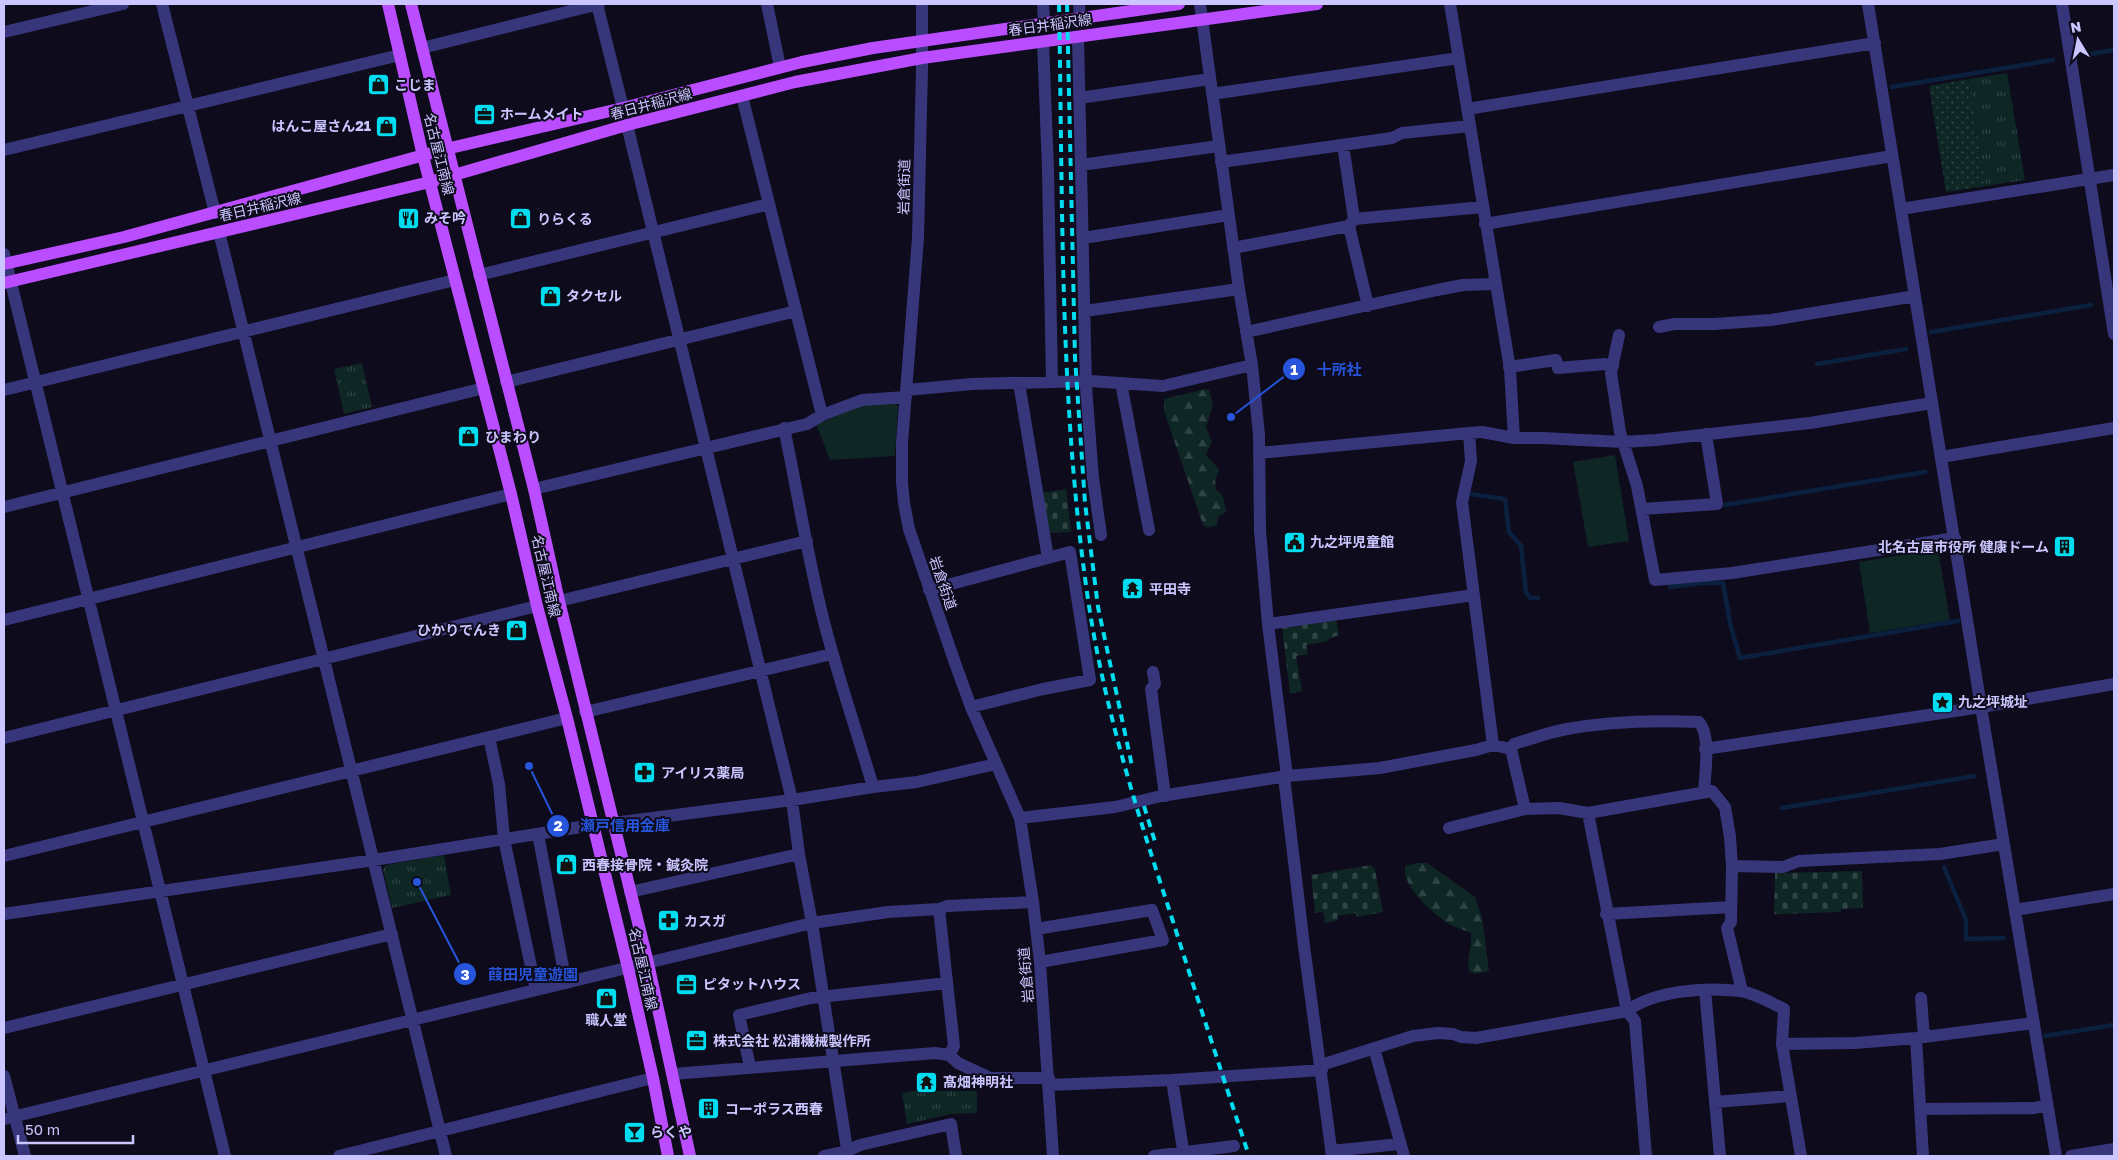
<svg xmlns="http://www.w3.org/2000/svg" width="2118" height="1160" font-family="'Golos Text','Noto Sans JP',sans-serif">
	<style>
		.grass { fill: url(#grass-dots) }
		.forest { fill: url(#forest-firs) }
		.cemetery { fill: url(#cemetery-stones) }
		.park { fill: url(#park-tufts) }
		.pitch { fill: #0e2624 }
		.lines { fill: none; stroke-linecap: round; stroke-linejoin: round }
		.stream { stroke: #0b203f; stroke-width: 4.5 }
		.minor { stroke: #37367b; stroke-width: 12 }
		.major { stroke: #b94dff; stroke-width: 12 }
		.rail { stroke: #00dcf0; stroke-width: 4; stroke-dasharray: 8 6; stroke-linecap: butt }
		.labels { text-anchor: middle; stroke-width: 4; stroke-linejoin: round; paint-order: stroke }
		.street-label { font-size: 14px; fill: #cbc6ff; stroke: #0e0b1c }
		.poi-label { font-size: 14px; font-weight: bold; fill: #cbc6ff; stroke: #0e0b1c; text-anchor: start }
		.leader { fill: none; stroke: #2654da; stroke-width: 2 }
		.callout-dot { fill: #2654da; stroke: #0e0b1c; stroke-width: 2 }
		.mark-label { font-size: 15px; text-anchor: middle; font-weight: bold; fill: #fff }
		.callout-label { font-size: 15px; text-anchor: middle; font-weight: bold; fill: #2654da; stroke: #0e0b1c; stroke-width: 4; stroke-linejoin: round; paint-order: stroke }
	</style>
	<defs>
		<pattern id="grass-dots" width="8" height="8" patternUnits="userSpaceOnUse" patternTransform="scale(1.25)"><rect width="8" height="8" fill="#0e2624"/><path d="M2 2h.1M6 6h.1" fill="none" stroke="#304445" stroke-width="1.8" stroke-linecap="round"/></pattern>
		<pattern id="forest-firs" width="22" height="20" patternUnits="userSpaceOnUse" patternTransform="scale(1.25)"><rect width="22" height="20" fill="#0e2624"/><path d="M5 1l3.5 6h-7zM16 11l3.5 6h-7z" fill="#304445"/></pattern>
		<pattern id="cemetery-stones" width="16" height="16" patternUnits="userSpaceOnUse" patternTransform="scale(1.25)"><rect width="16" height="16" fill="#0e2624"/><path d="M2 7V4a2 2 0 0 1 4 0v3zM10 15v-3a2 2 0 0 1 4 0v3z" fill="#304445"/></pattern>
		<pattern id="park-tufts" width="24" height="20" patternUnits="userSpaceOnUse" patternTransform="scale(1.25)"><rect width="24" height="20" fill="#0e2624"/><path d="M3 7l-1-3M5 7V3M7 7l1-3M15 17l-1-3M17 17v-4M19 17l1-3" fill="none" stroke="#304445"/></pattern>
	</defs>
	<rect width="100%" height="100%" fill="#0e0b1c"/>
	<!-- grass -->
	<path class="grass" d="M 1969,79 L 1986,186 L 1946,192 L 1929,86 Z"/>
	<!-- forest -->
	<path class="forest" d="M 1206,389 L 1209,390 L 1213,405 L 1206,427 L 1212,442 L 1206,455 L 1218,468 L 1219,471 L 1215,479 L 1216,490 C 1225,494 1224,503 1226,512 L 1218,517 L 1217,525 L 1207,528 L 1203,525 L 1164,411 L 1164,399 Z
		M 1417,863 L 1427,863 L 1475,897 L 1482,918 L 1489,971 L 1474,974 L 1469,971 C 1466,957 1473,947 1471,933 C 1465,930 1458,929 1453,926 C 1434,915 1402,888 1405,866 Z"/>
	<!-- cemetery -->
	<path class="cemetery" d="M 1066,489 L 1071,532 L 1048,533 L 1041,493 Z
		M 1336,618 L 1339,635 L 1329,639 L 1329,641 L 1306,645 L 1308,654 L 1296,656 L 1302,691 L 1290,694 L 1282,626 Z
		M 1371,865 L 1375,870 L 1383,912 L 1357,917 L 1356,913 L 1337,916 L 1338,920 L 1325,923 L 1323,912 L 1315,913 L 1311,875 Z
		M 1862,871 L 1863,908 L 1841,909 L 1841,912 L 1774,914 L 1775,873 Z"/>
	<!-- park -->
	<path class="park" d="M 2007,73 L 2025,180 L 1986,186 L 1969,79 Z
		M 362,363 L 372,407 L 344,414 L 334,369 Z
		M 444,855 L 451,895 L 392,908 L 383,869 L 386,865 Z
		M 912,1091 L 977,1091 L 977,1113 L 951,1114 L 907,1124 L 902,1093 Z"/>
	<!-- pitch -->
	<path class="pitch" d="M 895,403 L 898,406 L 895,456 L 830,460 L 816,424 L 863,405 Z
		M 1615,455 L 1629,541 L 1588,547 L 1573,462 Z
		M 1938,549 L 1950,620 L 1870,633 L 1859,562 Z"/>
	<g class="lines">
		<!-- stream -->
		<path class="stream" d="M 2090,54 L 2114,50
			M 1892,87 L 2053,60
			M 1931,332 L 2091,305
			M 1817,364 L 1906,349
			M 1470,494 L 1505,499 L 1509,532 L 1521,546 L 1526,592 L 1530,598 L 1538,598
			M 1725,505 L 1925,472
			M 1670,587 L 1701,583 L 1723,583 L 1730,623 L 1740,658 L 1958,621
			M 1782,808 L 1975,776
			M 1944,867 L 1966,920 L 1966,939 L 2004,938
			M 2045,1036 L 2114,1025"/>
		<!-- minor -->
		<path class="minor" d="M 162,4 L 215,213
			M 597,4 L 623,108
			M 767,4 L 780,67
			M 922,4 L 922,69 L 918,238 L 902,443 L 902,482 L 904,503 L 909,529 L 955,663 L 971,707 L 1020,818 L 1033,902 L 1040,962 L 1053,1156
			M 1043,4 L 1044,22
			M 1079,4 L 1080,18
			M 1200,4 L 1239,289 L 1252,365 L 1259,435 L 1260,531 L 1268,624 L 1287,776
			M 1450,4 L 1510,369 L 1514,438
			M 1868,4 L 1981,707 L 2056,1156
			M 2062,4 L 2114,334
			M 4,32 L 123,4
			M 1078,37 L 1086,387 L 1093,478 L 1101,535
			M 1043,42 L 1048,169 L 1052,382
			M 422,48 L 599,4
			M 1212,94 L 1459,58
			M 742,96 L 822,415
			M 1079,98 L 1210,79
			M 1467,109 L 1875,43
			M 627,125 L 792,800 L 799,854 L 812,923 L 848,1156
			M 1343,145 L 1354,219
			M 4,150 L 400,55
			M 1221,162 L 1392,138 L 1402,133 L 1470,126
			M 1081,165 L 1219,146
			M 1901,209 L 2114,175
			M 1485,224 L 1892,156
			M 1349,226 L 1368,306
			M 219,232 L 446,1156
			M 1083,238 L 1229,215
			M 1233,248 L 1349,226 L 1354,219 L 1483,207
			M 4,254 L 225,1156
			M 479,275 L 769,204
			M 1085,311 L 1239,289
			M 1659,327 L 1674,324 L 1714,324 L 1771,320 L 1915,296
			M 1246,332 L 1437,290 L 1463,285 L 1495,284
			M 1619,335 L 1611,373 L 1620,432 L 1637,486 L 1655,580 L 1732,573 L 1955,538
			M 1509,367 L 1556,360 L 1558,368 L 1605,364 L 1613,366
			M 506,382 L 796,311
			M 1019,383 L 1048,558
			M 1121,383 L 1149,530
			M 4,390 L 455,280
			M 907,390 L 972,384 L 1090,381 L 1163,386 L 1252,365
			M 784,428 C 796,484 805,541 818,597 C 832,661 855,724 873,787
			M 1469,433 L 1471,461 L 1462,502 L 1493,745
			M 1259,453 L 1469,433 L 1482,432 L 1514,438 L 1542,438 L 1623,442 L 1656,440 L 1810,423 L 1932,403
			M 1941,457 L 2114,428
			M 534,489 L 807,424 L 822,415 L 862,400 L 906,397
			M 4,507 L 484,388
			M 1642,509 L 1717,504 L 1706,434
			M 929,590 L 1070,552 L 1090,680 L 1043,689 L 971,707
			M 559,601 L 807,541
			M 4,620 L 511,494
			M 1268,624 L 1474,595
			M 1153,672 L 1155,684 L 1151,689 L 1165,796
			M 585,712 L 832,654
			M 489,737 L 499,784 L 504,839 L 536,990
			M 4,738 L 537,606
			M 1511,749 L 1514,744 C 1531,739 1549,732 1567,729 C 1610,721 1655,720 1699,722 C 1711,735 1705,774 1704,792
			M 1705,749 L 1981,707 L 2114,684
			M 1284,777 L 1304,946 L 1332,1156
			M 1588,813 L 1627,1011 L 1635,1021 L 1646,1156
			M 1020,818 L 1115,807 L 1161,796 L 1287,776 L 1380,768 L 1476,750 L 1493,745 L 1511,749 L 1525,809
			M 613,823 L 792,800 L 873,787 L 917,782 L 996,764
			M 1449,828 L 1525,809 L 1559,808 L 1588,813 L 1712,791 L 1725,807 L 1730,837 L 1732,866 L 1731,922 L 1727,928 L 1742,991
			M 538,834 L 566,983
			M 4,856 L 567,718
			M 1732,866 L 1783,867 L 1799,861 L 1940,854 L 2004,844
			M 630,892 L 799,854
			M 939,909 L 954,1046 L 949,1055
			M 2015,910 L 2114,894
			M 4,914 L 374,860 L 593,825
			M 1606,914 L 1731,907
			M 1036,929 L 1152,910 L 1163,940 L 1040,962
			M 1705,990 L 1720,1156
			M 1921,998 L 1924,1037
			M 4,1028 L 392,934
			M 1916,1038 L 1923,1156
			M 1782,1044 L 1855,1043 L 1916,1038 L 2034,1023
			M 1374,1048 L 1404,1156
			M 1321,1065 L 1413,1036 L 1438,1033 L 1453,1034 L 1461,1037 L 1476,1038 L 1627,1011 C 1655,990 1707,987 1740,991 C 1755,993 1771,1003 1784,1009 L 1782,1044 L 1801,1156
			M 750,1067 L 739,1015 L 811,998 L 947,983
			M 673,1074 L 935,1053 L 949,1055 L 958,1063 L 990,1078 L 1049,1078
			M 4,1076 L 25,1156
			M 1172,1080 L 1184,1156
			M 1049,1085 L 1172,1080 L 1322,1070
			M 1715,1102 L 1791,1096
			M 1921,1109 L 2035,1108 L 2047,1105
			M 4,1119 L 812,923 L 888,912 L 939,909 L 947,906 L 1033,902
			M 1331,1151 L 1399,1144
			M 339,1156 L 653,1078
			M 824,1156 L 847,1151 L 860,1145 L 951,1124 L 956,1156
			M 1154,1156 L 1234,1146
			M 2071,1156 L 2114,1149"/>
		<!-- major -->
		<path class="major" d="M 388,4 L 423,156 L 511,494 L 537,606 L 567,718 L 628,968 L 653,1078 L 668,1156
			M 411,4 L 534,489 L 559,601 L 648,963 L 690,1156
			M 4,264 L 124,237 L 446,149 L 623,108 L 802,62 L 873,48 L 1179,4
			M 4,283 L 430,182 L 627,125 L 795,82 L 922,58 L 1317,4"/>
		<!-- rail -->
		<path class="rail" d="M 1059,4 C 1063,204 1059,407 1089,606 C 1105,709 1136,809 1169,909 C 1195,991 1222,1074 1249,1156
			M 1067,4 L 1075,358 L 1085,503 L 1098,607 L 1132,766
			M 1144,806 L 1156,845"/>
	</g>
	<!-- icons -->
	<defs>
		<symbol id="shop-square" viewBox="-11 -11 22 22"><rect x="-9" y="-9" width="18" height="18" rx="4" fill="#00dcf0" stroke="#0e0b1c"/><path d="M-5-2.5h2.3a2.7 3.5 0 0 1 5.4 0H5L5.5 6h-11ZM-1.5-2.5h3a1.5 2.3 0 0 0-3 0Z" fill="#111"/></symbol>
		<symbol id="office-square" viewBox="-11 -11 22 22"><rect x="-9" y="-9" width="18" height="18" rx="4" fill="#00dcf0" stroke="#0e0b1c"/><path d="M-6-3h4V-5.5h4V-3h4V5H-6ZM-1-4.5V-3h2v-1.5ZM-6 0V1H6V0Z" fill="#111"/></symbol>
		<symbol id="restaurant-square" viewBox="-11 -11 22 22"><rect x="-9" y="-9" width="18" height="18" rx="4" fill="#00dcf0" stroke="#0e0b1c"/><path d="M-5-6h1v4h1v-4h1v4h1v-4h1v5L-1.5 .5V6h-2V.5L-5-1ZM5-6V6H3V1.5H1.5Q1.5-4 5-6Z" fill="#111"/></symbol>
		<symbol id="civic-square" viewBox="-11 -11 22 22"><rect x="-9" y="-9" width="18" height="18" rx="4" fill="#00dcf0" stroke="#0e0b1c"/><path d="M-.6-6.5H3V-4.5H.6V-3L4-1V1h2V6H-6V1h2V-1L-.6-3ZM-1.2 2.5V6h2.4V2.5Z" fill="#111"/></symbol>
		<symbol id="building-square" viewBox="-11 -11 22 22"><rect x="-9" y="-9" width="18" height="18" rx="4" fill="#00dcf0" stroke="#0e0b1c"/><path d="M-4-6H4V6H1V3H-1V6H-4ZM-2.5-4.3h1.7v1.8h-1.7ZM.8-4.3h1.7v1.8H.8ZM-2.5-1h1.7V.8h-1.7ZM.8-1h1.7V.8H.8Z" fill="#111"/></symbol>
		<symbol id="temple-square" viewBox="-11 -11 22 22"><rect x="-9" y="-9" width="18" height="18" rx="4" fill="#00dcf0" stroke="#0e0b1c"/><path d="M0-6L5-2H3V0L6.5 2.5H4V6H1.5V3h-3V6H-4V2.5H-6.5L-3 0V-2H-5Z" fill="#111"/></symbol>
		<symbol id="sight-square" viewBox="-11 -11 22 22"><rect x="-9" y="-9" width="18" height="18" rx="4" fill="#00dcf0" stroke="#0e0b1c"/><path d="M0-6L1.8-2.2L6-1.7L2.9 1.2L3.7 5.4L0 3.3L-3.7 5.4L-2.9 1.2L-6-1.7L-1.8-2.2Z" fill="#111"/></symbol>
		<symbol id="pharmacy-square" viewBox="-11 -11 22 22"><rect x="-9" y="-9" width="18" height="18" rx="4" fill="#00dcf0" stroke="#0e0b1c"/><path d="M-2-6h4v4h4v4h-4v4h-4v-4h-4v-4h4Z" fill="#111"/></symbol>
		<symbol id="bar-square" viewBox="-11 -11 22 22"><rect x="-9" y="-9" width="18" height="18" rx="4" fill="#00dcf0" stroke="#0e0b1c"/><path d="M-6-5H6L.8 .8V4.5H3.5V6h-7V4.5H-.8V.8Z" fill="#111"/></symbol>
	</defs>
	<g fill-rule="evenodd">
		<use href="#shop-square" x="366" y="72" width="25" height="25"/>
		<use href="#office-square" x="472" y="102" width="25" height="25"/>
		<use href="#shop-square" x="374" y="114" width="25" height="25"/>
		<use href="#restaurant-square" x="396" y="206" width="25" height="25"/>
		<use href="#shop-square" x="508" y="206" width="25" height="25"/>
		<use href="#shop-square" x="538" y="284" width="25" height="25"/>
		<use href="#shop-square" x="456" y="424" width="25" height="25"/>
		<use href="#civic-square" x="1282" y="530" width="25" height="25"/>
		<use href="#building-square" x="2052" y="534" width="25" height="25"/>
		<use href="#temple-square" x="1120" y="576" width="25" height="25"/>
		<use href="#shop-square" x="504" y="618" width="25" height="25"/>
		<use href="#sight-square" x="1930" y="690" width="25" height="25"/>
		<use href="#pharmacy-square" x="632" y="760" width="25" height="25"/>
		<use href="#shop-square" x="554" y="852" width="25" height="25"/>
		<use href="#pharmacy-square" x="656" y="908" width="25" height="25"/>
		<use href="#office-square" x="674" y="972" width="25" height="25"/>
		<use href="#shop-square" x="594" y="986" width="25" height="25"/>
		<use href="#office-square" x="684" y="1028" width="25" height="25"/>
		<use href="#temple-square" x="914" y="1070" width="25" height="25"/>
		<use href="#building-square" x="696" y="1096" width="25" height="25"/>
		<use href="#bar-square" x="622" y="1120" width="25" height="25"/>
	</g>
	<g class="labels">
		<!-- street labels -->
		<g class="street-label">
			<text transform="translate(1050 25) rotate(-8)" y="5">春日井稲沢線</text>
			<text transform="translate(651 104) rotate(-15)" y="5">春日井稲沢線</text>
			<text transform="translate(439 154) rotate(76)" y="5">名古屋江南線</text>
			<text transform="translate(904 187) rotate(-89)" y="5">岩倉街道</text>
			<text transform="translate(260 207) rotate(-13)" y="5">春日井稲沢線</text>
			<text transform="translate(546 576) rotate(77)" y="5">名古屋江南線</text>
			<text transform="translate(943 583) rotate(71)" y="5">岩倉街道</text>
			<text transform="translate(643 969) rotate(77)" y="5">名古屋江南線</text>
			<text transform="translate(1026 975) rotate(-95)" y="5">岩倉街道</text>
		</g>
		<!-- poi labels -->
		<g class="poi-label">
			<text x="394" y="90">こじま</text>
			<text x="500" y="119">ホームメイト</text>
			<text x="371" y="131" text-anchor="end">はんこ屋さん21</text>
			<text x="424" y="223">みそ吟</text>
			<text x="537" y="224">りらくる</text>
			<text x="566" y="301">タクセル</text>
			<text x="485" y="442">ひまわり</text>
			<text x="1310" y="547">九之坪児童館</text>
			<text x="2049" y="552" text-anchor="end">北名古屋市役所 健康ドーム</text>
			<text x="1149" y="594">平田寺</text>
			<text x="501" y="635" text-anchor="end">ひかりでんき</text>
			<text x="1958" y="707">九之坪城址</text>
			<text x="661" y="778">アイリス薬局</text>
			<text x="582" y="870">西春接骨院・鍼灸院</text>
			<text x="684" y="926">カスガ</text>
			<text x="703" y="989">ピタットハウス</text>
			<text x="606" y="1025" text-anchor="middle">職人堂</text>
			<text x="713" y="1046">株式会社 松浦機械製作所</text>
			<text x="943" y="1087">髙畑神明社</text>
			<text x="725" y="1114">コーポラス西春</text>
			<text x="650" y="1137">らくや</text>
		</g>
	</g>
	<!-- callouts -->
	<path class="leader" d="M1231 417L1294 369M529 766L558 826M417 882L465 974"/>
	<g class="callout-dot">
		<circle cx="1231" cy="417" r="5"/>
		<circle cx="529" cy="766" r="5"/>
		<circle cx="417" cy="882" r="5"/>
		<circle cx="1294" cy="369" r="12"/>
		<circle cx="558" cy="826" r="12"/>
		<circle cx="465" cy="974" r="12"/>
	</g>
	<g class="mark-label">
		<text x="1294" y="375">1</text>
		<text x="558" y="831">2</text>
		<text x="465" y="980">3</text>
	</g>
	<g class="callout-label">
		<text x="1339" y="375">十所社</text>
		<text x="625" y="831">瀬戸信用金庫</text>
		<text x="533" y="980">葭田児童遊園</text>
	</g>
	<!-- border -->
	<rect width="2118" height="1160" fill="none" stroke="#cbc6ff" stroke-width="10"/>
	<!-- north arrow -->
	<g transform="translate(2078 40) rotate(350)" stroke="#0e0b1c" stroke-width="4" paint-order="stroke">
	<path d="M0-4L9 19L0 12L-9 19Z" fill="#cbc6ff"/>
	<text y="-8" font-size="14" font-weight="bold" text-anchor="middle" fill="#cbc6ff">N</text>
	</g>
	<!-- scale -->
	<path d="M18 1135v8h115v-8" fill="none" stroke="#cbc6ff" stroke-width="2.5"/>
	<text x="25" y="1135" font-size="15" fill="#cbc6ff" stroke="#0e0b1c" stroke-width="4" paint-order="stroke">50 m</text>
</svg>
